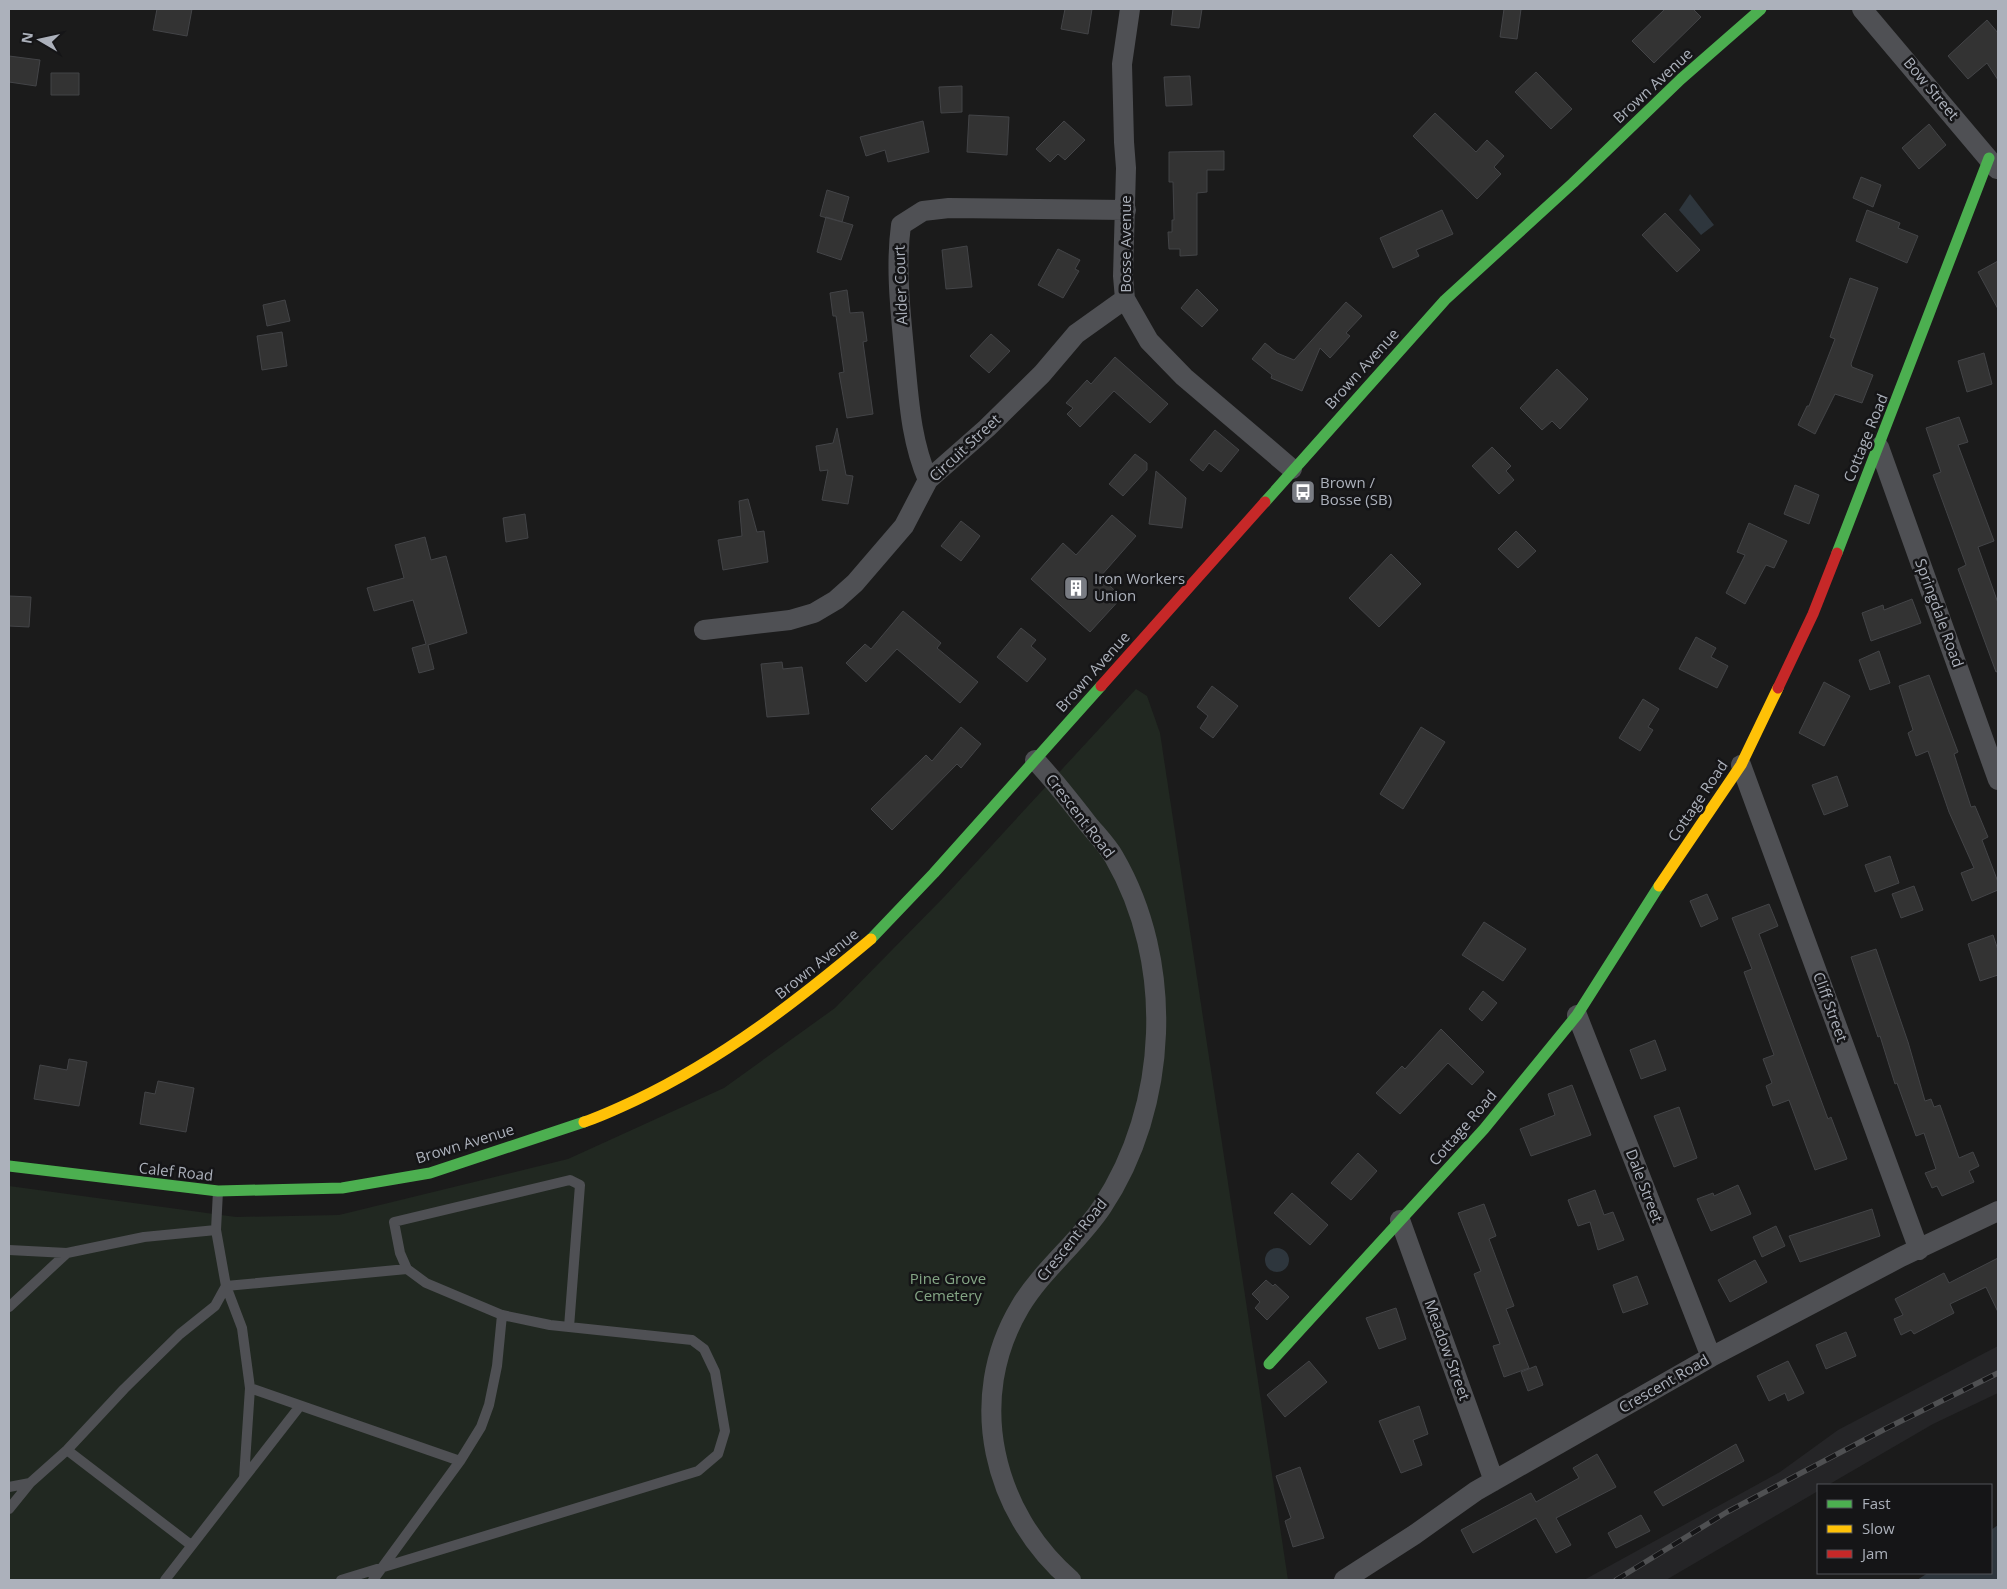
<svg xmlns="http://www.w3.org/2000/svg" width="2007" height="1589" font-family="'Open Sans',sans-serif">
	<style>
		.built { fill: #252527 }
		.green { fill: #212821 }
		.water { fill: #2e363d }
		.building { fill: #333; stroke: #434447 }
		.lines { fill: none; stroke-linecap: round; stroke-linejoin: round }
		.lane { stroke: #4f5054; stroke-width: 10 }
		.street { stroke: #4f5054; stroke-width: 20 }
		.fast { stroke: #4caf50; stroke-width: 11 }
		.slow { stroke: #ffc107; stroke-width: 11 }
		.jam { stroke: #c62828; stroke-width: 11 }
		.rail-casing { stroke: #4f5052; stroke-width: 5.5 }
		.rail { stroke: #151517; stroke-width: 4; stroke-dasharray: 11; stroke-linecap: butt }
		.labels { text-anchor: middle; stroke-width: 5; stroke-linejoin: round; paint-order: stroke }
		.street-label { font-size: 15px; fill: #acb1bb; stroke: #151517 }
		.poi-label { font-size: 15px; fill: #acb1bb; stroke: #151517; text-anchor: start }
		.park-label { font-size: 15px; fill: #84a585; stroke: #151517 }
	</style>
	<rect width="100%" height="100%" fill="#1b1b1b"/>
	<!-- built -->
	<path class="built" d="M 1998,1346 L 1998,1393 L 1933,1424 L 1828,1485 L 1818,1485 L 1818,1491 L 1666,1580 L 1584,1580 L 1780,1472 L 1838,1430 Z"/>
	<!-- green -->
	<path class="green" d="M 1136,689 L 1147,696 L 1160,733 L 1288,1580 L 9,1580 L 9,1186 L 236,1217 L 339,1215 L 568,1159 L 724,1088 L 835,1008 L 945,896 Z"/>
	<!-- water -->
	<path class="water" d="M 1690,194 L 1714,225 L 1701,235 L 1679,210 Z
		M1265 1260a12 12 0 1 1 24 0a12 12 0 1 1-24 0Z
		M 1998,1525 L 1998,1580 L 1917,1580 L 1928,1573 L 1991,1573 L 1991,1530 Z"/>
	<!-- building -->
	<path class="building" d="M 157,9 L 192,9 L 187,36 L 153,30 Z
		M 1065,9 L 1092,9 L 1088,34 L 1061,29 Z
		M 1173,9 L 1202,9 L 1199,28 L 1171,25 Z
		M 1504,9 L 1521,9 L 1517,39 L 1500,37 Z
		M 1665,9 L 1693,9 L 1701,17 L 1654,63 L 1632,41 Z
		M 1987,20 L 1998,33 L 1998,80 L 1987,63 L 1968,79 L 1948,56 Z
		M 9,56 L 40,60 L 36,86 L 9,82 Z
		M 1536,72 L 1572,109 L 1551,129 L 1515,92 Z
		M 51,73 L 79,73 L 79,95 L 51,95 Z
		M 1190,76 L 1192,105 L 1166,106 L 1164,77 Z
		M 962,86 L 962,112 L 941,113 L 939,87 Z
		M 1435,113 L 1476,152 L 1487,140 L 1504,156 L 1494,167 L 1501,174 L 1477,199 L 1413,136 Z
		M 969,115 L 1009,117 L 1007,155 L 967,152 Z
		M 923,121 L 929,152 L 888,162 L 885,150 L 866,156 L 860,137 Z
		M 1064,121 L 1085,140 L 1065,160 L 1058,154 L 1050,162 L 1036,149 Z
		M 1929,124 L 1946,145 L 1919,169 L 1902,148 Z
		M 1224,151 L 1224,170 L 1207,170 L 1207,192 L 1197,193 L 1197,255 L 1180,256 L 1180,249 L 1169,249 L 1168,232 L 1172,232 L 1172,220 L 1174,220 L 1173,182 L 1169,182 L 1169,152 Z
		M 1861,177 L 1881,185 L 1873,207 L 1853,198 Z
		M 827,190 L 849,197 L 842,222 L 820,216 Z
		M 1442,210 L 1453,234 L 1416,250 L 1419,256 L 1393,268 L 1380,238 Z
		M 1867,210 L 1900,223 L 1898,228 L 1918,236 L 1907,263 L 1856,241 Z
		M 1665,213 L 1700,250 L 1677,272 L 1642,235 Z
		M 826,217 L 853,225 L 841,260 L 817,252 Z
		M 967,246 L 972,287 L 946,289 L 942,250 Z
		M 1058,249 L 1080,260 L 1075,269 L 1079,271 L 1063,298 L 1038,285 Z
		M 1998,261 L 1998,309 L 1978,272 Z
		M 1850,278 L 1878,288 L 1851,364 L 1852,367 L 1873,375 L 1862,403 L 1835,394 L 1815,434 L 1798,425 L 1807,406 L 1809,406 L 1835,339 L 1830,337 Z
		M 1197,289 L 1218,310 L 1202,327 L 1181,308 Z
		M 847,290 L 850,313 L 863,312 L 867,341 L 863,342 L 873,414 L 847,418 L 839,373 L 844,372 L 836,316 L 833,316 L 830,293 Z
		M 285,300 L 290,321 L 267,326 L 263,305 Z
		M 1346,302 L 1362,316 L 1346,333 L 1350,336 L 1330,358 L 1320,348 L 1302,391 L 1271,378 L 1272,375 L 1252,359 L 1265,343 L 1277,353 L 1294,360 Z
		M 282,332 L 287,366 L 262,370 L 257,336 Z
		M 991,334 L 1010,351 L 989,373 L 970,356 Z
		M 1984,353 L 1992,384 L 1967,392 L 1958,361 Z
		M 1115,357 L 1168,404 L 1150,423 L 1114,391 L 1080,427 L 1067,414 L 1073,408 L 1066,403 L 1087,380 L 1091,384 Z
		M 1557,369 L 1588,399 L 1560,429 L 1552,421 L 1542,430 L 1520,408 Z
		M 1959,417 L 1968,442 L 1958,445 L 1994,541 L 1978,547 L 1998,603 L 1998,671 L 1996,672 L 1958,569 L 1966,565 L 1933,475 L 1941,472 L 1926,428 Z
		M 837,428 L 846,475 L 853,476 L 848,504 L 822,500 L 828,470 L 820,471 L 816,446 L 833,443 Z
		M 1215,430 L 1239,450 L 1221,472 L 1209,463 L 1203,471 L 1190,460 Z
		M 1492,447 L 1511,466 L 1506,471 L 1514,480 L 1499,494 L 1472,466 Z
		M 1135,454 L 1147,463 L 1147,470 L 1123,496 L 1109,484 Z
		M 1156,471 L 1186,498 L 1182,528 L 1149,524 Z
		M 1795,485 L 1819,495 L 1809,524 L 1784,514 Z
		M 748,499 L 757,532 L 764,531 L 768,562 L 723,570 L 718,540 L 742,536 L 739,501 Z
		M 525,514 L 528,538 L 506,542 L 503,518 Z
		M 1112,515 L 1136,536 L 1100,577 L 1122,597 L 1090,632 L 1031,579 L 1063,543 L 1076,555 Z
		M 961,521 L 980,536 L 961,561 L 941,546 Z
		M 1749,523 L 1787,541 L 1774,568 L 1766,565 L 1745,604 L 1726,593 L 1745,555 L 1737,552 Z
		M 1516,531 L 1536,551 L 1518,568 L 1498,549 Z
		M 425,537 L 431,560 L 446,556 L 467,633 L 428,645 L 434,669 L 419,673 L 412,648 L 426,644 L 413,600 L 374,611 L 367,588 L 404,578 L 395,545 Z
		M 1391,554 L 1421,584 L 1379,627 L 1349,598 Z
		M 9,596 L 31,597 L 29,627 L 9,626 Z
		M 1912,599 L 1921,623 L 1871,641 L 1862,613 L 1883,605 L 1884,610 Z
		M 903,611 L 941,643 L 937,648 L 978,682 L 960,703 L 897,649 L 866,682 L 846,663 L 865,644 L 871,649 Z
		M 1021,628 L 1036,640 L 1031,646 L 1046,659 L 1027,682 L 997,657 Z
		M 1696,637 L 1716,648 L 1711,657 L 1728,666 L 1717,688 L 1679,669 Z
		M 1879,651 L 1890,683 L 1870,690 L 1859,660 Z
		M 782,662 L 783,669 L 802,667 L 809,714 L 767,717 L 761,664 Z
		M 1929,675 L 1958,752 L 1954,754 L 1971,807 L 1975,806 L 1988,837 L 1982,840 L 1998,882 L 1998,890 L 1972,901 L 1961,873 L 1974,868 L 1949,812 L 1928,751 L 1916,756 L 1908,733 L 1913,730 L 1899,686 Z
		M 1824,682 L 1850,696 L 1824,746 L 1799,733 Z
		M 1212,686 L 1238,706 L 1213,738 L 1200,728 L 1208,716 L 1197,707 Z
		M 1643,699 L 1659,709 L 1648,727 L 1653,730 L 1640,751 L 1619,738 Z
		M 961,727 L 981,744 L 961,768 L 957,764 L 892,830 L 871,809 L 926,755 L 932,761 Z
		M 1421,727 L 1445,742 L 1403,809 L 1380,794 Z
		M 1837,776 L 1848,806 L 1824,815 L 1812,785 Z
		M 1890,856 L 1899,883 L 1875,892 L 1865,865 Z
		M 1914,886 L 1923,910 L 1901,918 L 1892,894 Z
		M 1707,894 L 1718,919 L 1701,927 L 1690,901 Z
		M 1769,904 L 1778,926 L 1759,934 L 1828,1119 L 1831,1117 L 1847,1159 L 1815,1170 L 1789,1100 L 1773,1106 L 1766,1086 L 1772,1083 L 1763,1059 L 1774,1055 L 1744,972 L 1752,969 L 1732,918 Z
		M 1484,922 L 1526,949 L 1503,981 L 1462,955 Z
		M 1993,935 L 1998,950 L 1998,975 L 1980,981 L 1968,944 Z
		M 1876,949 L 1908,1042 L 1925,1101 L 1931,1099 L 1934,1107 L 1940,1105 L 1959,1158 L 1973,1152 L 1979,1166 L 1969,1171 L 1974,1182 L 1942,1196 L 1937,1186 L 1932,1188 L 1925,1173 L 1936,1169 L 1924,1133 L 1916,1136 L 1897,1083 L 1895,1084 L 1880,1036 L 1878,1037 L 1851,957 Z
		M 1483,991 L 1497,1003 L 1482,1021 L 1469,1009 Z
		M 1441,1029 L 1484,1072 L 1472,1085 L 1448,1063 L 1400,1114 L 1376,1093 L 1402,1066 L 1405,1069 Z
		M 1655,1040 L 1666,1070 L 1641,1079 L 1630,1050 Z
		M 69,1059 L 87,1062 L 79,1106 L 34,1099 L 40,1065 L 67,1070 Z
		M 158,1081 L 194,1088 L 186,1132 L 140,1124 L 145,1092 L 155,1094 Z
		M 1572,1085 L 1591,1135 L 1531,1156 L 1520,1129 L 1555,1115 L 1548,1094 Z
		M 1679,1107 L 1697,1158 L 1674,1167 L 1654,1116 Z
		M 1358,1153 L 1377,1171 L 1351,1200 L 1331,1183 Z
		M 1738,1185 L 1751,1214 L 1711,1231 L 1697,1199 L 1713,1193 L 1714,1196 Z
		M 1595,1190 L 1604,1215 L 1613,1212 L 1624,1240 L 1598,1250 L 1590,1222 L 1578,1226 L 1568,1200 Z
		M 1292,1193 L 1328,1225 L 1310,1245 L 1274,1213 Z
		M 1484,1204 L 1496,1236 L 1489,1239 L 1514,1306 L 1506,1309 L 1529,1368 L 1504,1377 L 1493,1346 L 1500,1344 L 1474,1274 L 1481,1271 L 1458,1213 Z
		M 1872,1209 L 1880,1236 L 1800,1262 L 1789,1236 Z
		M 1776,1226 L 1785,1246 L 1762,1257 L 1753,1237 Z
		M 1998,1258 L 1998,1312 L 1986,1287 L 1950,1304 L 1954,1313 L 1914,1334 L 1911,1330 L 1901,1335 L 1894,1319 L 1903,1315 L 1895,1299 L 1944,1273 L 1949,1283 Z
		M 1755,1260 L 1767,1282 L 1730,1302 L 1718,1280 Z
		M 1637,1276 L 1648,1304 L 1623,1313 L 1613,1285 Z
		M 1266,1280 L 1273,1286 L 1275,1284 L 1289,1297 L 1267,1320 L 1255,1308 L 1260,1302 L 1252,1294 Z
		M 1396,1308 L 1406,1339 L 1379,1349 L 1366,1318 Z
		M 1846,1332 L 1856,1356 L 1826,1369 L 1816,1345 Z
		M 1309,1361 L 1327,1382 L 1285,1417 L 1267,1395 Z
		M 1788,1361 L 1804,1393 L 1788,1401 L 1785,1393 L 1769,1401 L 1757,1376 Z
		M 1536,1366 L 1543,1385 L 1528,1391 L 1521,1372 Z
		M 1419,1406 L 1428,1434 L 1413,1440 L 1422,1465 L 1401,1473 L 1379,1421 Z
		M 1736,1444 L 1744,1461 L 1663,1506 L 1654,1492 Z
		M 1597,1454 L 1616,1487 L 1556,1518 L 1571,1545 L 1556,1553 L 1536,1518 L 1473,1553 L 1461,1530 L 1531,1493 L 1536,1502 L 1579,1478 L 1573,1468 Z
		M 1300,1467 L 1324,1538 L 1293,1547 L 1285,1521 L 1291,1518 L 1276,1476 Z
		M 1641,1515 L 1650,1531 L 1616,1548 L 1608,1533 Z"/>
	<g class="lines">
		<!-- lane -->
		<path class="lane" d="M 216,1230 L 218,1191
			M 9,1250 L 67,1253
			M 9,1307 L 67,1253 L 144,1237 L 216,1230 L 226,1286 L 215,1306 L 180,1334 L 124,1389 L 67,1450 L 30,1483 L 9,1487
			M 250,1388 L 460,1461
			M 67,1450 L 191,1545
			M 244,1478 L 300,1406
			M 9,1509 L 30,1483
			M 165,1580 L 244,1478 L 250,1388 L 242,1328 L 226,1286 L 407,1269
			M 341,1580 L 698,1471 L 718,1454 L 725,1431 L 715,1372 L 704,1349 L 692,1340 L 550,1325 L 502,1315 L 426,1283 L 407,1269 L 400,1253 L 394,1222 L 570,1180 L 580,1185 L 569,1327
			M 373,1580 L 460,1461 L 481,1427 L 489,1405 L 497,1366 L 502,1315"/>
		<!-- street -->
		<path class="street" d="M 1130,9 L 1122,64 L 1124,142 L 1126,168 L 1123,276 L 1125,299 L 1149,341 L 1184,377 L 1292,469
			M 1862,9 L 1997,169
			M 1879,447 L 1998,780
			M 928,480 C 911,441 909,401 905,360 C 901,315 895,269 901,225 L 923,211 L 949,208 L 1126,210
			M 704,630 L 790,620 L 814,613 L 836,600 L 855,583 L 904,526 L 928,480 L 987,428 L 1042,374 L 1076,334 L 1125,299
			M 1035,760 C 1054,780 1071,802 1088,824 C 1097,835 1107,845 1114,857 C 1175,962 1169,1106 1102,1207 C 1078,1243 1042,1270 1020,1307 C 965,1399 993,1513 1071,1580
			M 1741,765 L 1919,1250
			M 1577,1015 L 1711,1357
			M 1400,1220 L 1494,1481
			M 1344,1580 L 1414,1535 L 1476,1491 L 1711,1357 L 1901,1257 L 1998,1211"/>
		<!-- fast -->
		<path class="fast" d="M 1265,502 L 1445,300 L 1573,183 L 1681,79 L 1761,9
			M 1837,553 L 1989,158
			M 871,939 L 934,873 L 1101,686
			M 9,1166 L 218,1191 L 342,1188 L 430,1173 L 584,1122
			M 1269,1364 L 1484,1129 L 1577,1015 L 1659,886"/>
		<!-- slow -->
		<path class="slow" d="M 1659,886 L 1741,765 L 1778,688
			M 584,1122 C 602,1116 619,1108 636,1100 C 724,1058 797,1001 871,939"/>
		<!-- jam -->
		<path class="jam" d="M 1101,686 L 1265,502
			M 1778,688 L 1813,614 L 1837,553"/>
		<defs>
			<path id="rail" d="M 1616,1580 L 1727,1512 L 1885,1429 L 1998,1373"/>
		</defs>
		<!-- rail casing -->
		<use href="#rail" class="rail-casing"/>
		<!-- rail -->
		<use href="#rail" class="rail"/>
	</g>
	<!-- icons -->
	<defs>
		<symbol id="bus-square" viewBox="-11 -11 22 22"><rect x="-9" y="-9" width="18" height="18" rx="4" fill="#797c83" stroke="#151517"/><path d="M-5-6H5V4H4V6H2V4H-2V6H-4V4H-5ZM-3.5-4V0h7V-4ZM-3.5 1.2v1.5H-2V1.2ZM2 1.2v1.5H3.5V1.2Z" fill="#fff"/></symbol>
		<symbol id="building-square" viewBox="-11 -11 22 22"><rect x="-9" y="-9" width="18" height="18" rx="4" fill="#797c83" stroke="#151517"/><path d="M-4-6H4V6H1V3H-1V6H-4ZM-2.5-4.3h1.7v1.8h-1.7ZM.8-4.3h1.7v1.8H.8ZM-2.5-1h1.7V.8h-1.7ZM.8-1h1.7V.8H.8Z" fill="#fff"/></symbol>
	</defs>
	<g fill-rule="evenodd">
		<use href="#bus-square" x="1289" y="478" width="28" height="28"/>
		<use href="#building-square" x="1062" y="574" width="28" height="28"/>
	</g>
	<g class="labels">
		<!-- street labels -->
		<g class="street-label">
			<text transform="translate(1653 86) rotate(-43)" y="5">Brown Avenue</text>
			<text transform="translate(1931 89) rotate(50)" y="5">Bow Street</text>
			<text transform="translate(1126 244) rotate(-90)" y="5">Bosse Avenue</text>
			<text transform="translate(901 285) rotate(-92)" y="5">Alder Court</text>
			<text transform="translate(1362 369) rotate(-48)" y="5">Brown Avenue</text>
			<text transform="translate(1866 438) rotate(-68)" y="5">Cottage Road</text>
			<text transform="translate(965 448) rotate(-43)" y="5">Circuit Street</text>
			<text transform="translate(1939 613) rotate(70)" y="5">Springdale Road</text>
			<text transform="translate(1093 672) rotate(-48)" y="5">Brown Avenue</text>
			<text transform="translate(1698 801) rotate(-56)" y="5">Cottage Road</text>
			<text transform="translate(1080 816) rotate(52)" y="5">Crescent Road</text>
			<text transform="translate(817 964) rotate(-39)" y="5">Brown Avenue</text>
			<text transform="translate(1830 1007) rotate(70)" y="5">Cliff Street</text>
			<text transform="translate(1463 1128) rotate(-49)" y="5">Cottage Road</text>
			<text transform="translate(465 1144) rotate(-17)" y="5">Brown Avenue</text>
			<text transform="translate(176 1172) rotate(6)" y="5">Calef Road</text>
			<text transform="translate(1644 1186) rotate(69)" y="5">Dale Street</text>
			<text transform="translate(1072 1240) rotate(-51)" y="5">Crescent Road</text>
			<text transform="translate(1447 1350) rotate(70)" y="5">Meadow Street</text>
			<text transform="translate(1664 1384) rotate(-30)" y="5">Crescent Road</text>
		</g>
		<!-- poi labels -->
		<g class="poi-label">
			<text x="1320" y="488">Brown /<tspan x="1320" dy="17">Bosse (SB)</tspan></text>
			<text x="1094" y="584">Iron Workers<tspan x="1094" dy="17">Union</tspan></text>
		</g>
		<!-- park labels -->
		<g class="park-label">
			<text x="948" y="1284">Pine Grove<tspan x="948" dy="17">Cemetery</tspan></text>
		</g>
	</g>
	<!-- border -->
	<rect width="2007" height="1589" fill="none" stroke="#acb1bb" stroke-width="20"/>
	<!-- legend -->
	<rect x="1817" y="1484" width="175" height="90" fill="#151517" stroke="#515359"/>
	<rect x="1827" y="1500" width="25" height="8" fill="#4caf50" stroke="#515359"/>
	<text x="1862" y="1509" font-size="15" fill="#acb1bb">Fast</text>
	<rect x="1827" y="1525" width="25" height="8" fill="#ffc107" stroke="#515359"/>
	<text x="1862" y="1534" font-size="15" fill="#acb1bb">Slow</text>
	<rect x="1827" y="1550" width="25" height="8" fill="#c62828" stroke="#515359"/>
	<text x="1862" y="1559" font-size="15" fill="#acb1bb">Jam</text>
	<!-- north arrow -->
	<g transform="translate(40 40) rotate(279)" stroke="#151517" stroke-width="4" paint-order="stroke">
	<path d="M0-4L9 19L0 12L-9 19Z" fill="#acb1bb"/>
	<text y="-8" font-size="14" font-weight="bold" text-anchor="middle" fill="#acb1bb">N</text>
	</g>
</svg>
